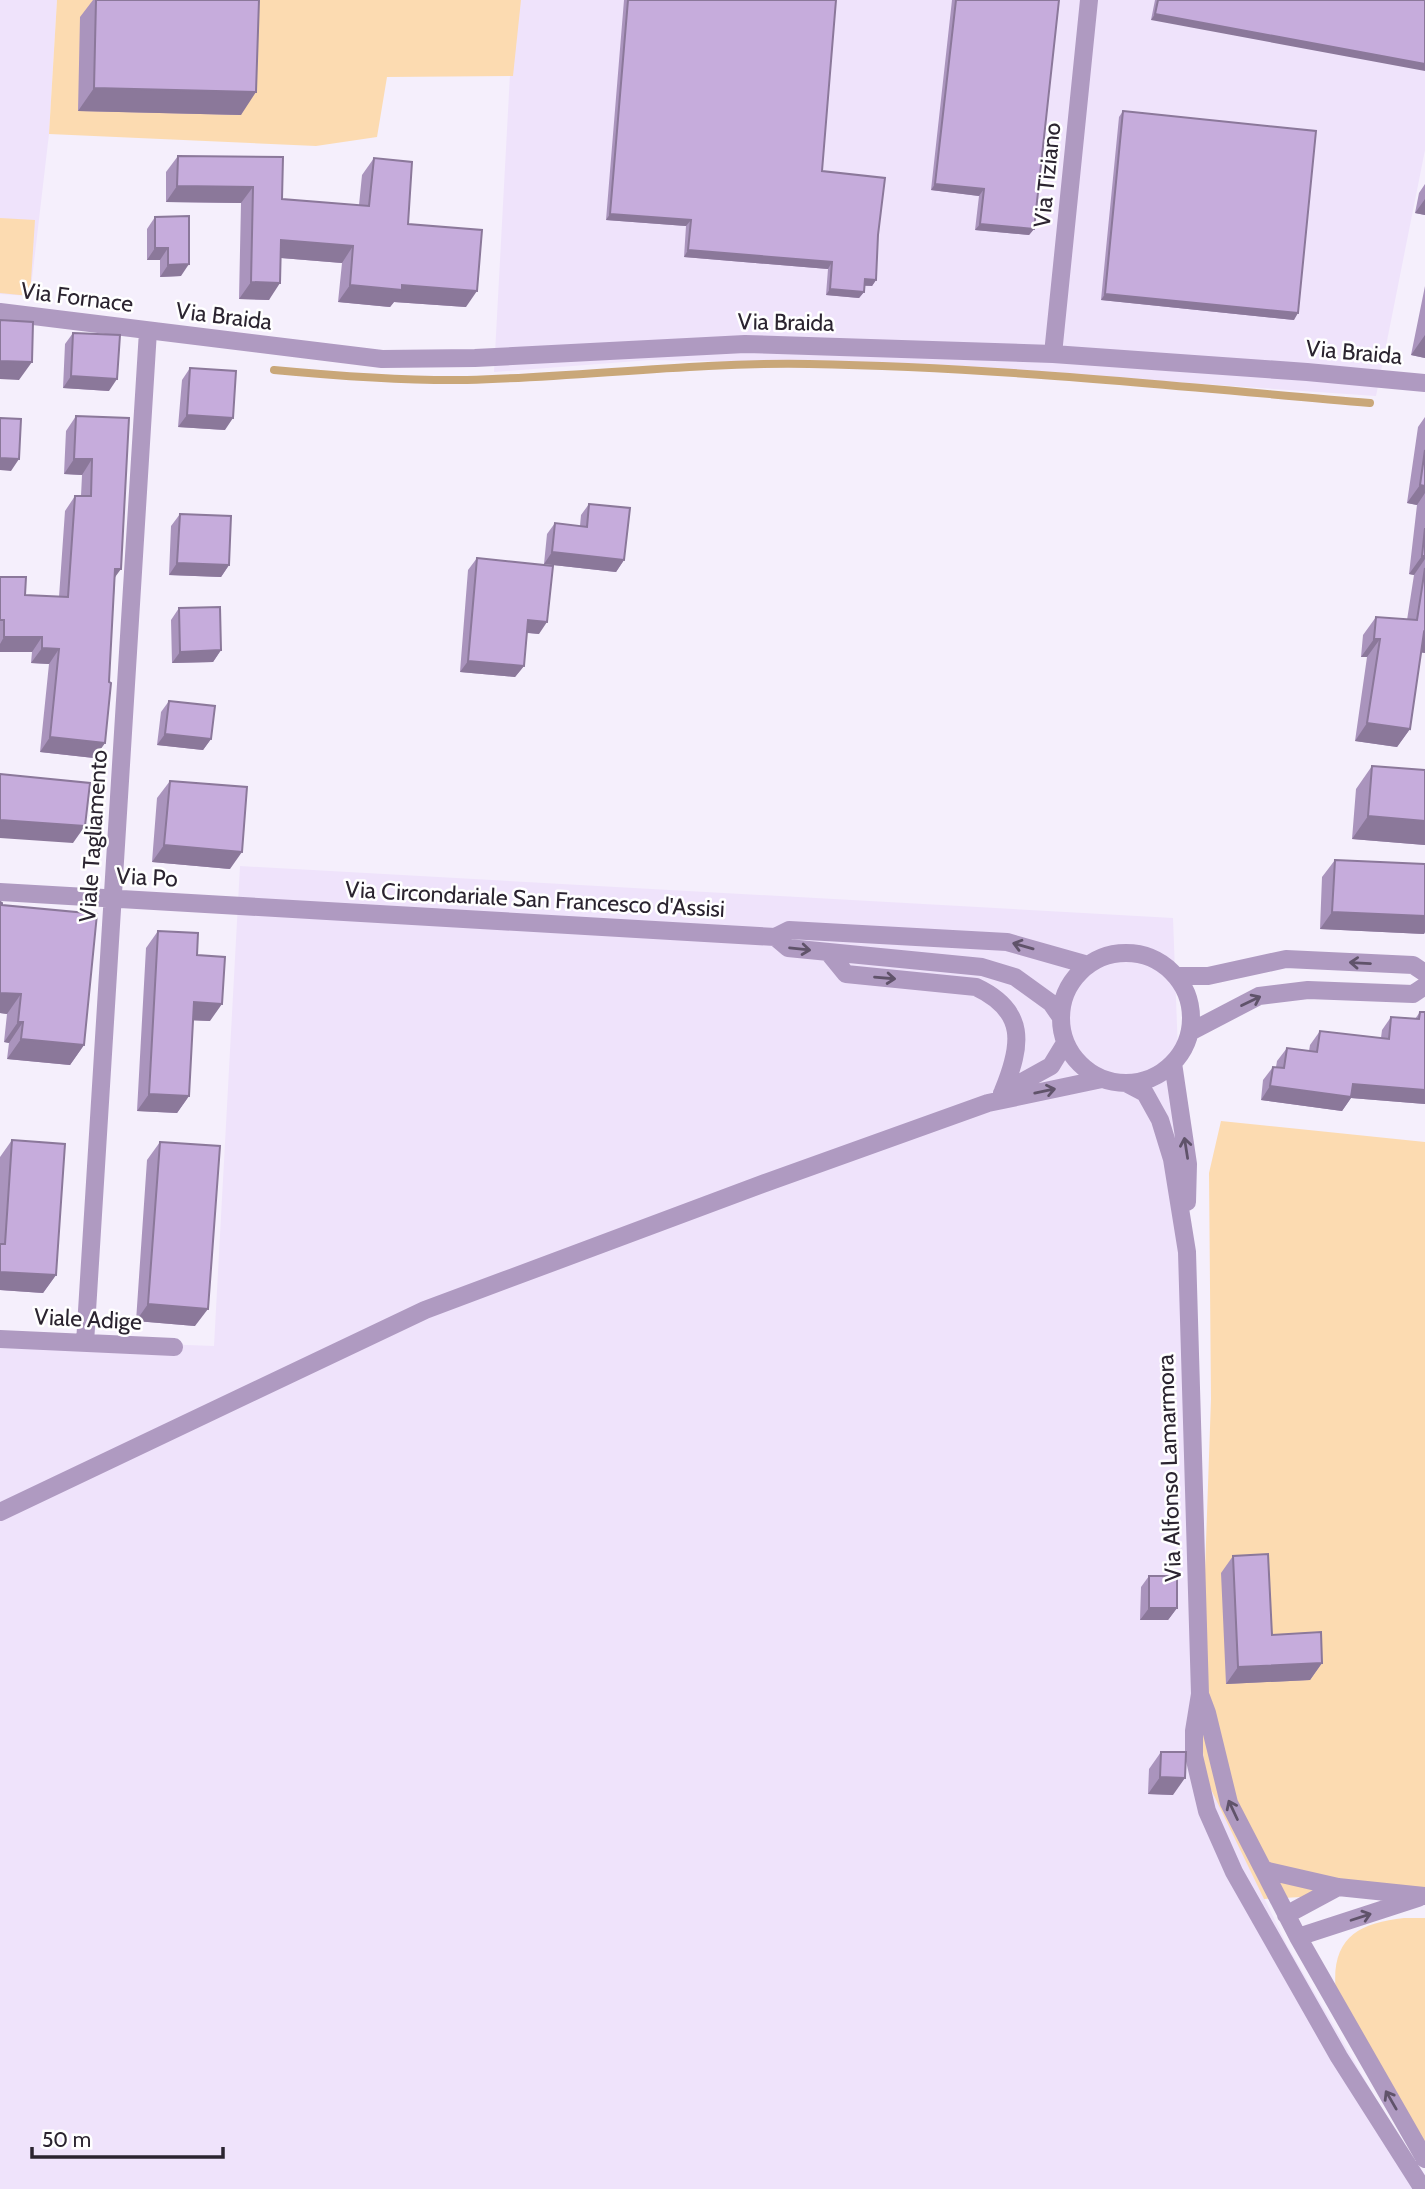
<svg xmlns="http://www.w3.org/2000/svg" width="1425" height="2189" font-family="Cabin,sans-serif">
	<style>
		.built { fill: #efe3fb }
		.green { fill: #fcdbb1 }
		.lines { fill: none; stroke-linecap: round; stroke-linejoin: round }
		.stream { stroke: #c9a779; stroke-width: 8 }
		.minor { stroke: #af9ac1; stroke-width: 18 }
		.wall { fill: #aa94bd }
		.shaded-wall { fill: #8b789a }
		.building { fill: #c6acdc; stroke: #8b789a; stroke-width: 2 }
		.oneway { stroke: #60536a }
		.labels { text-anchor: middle; stroke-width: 5; stroke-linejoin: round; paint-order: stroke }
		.street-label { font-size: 23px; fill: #2b2430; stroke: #fff }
	</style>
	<rect width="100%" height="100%" fill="#f5effc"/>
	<!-- built -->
	<path class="built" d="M 0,0 L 57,0 L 49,134 L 30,296 L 0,294 Z
		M 517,0 L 1425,0 L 1425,150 L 1376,396 L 943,366 L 650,360 L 494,372 L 510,74 Z
		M 240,866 L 1173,918 L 1205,1777 L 1287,1945 L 1379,2104 L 1425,2175 L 1425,2189 L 0,2189 L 0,1338 L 214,1346 Z"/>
	<!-- green -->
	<path class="green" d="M 57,0 L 521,0 L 513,76 L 387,77 L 377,137 L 316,146 L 49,134 Z
		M 0,218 L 35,220 L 30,296 L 0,293 Z
		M 1221,1121 L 1425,1142 L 1425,1890 L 1264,1899 L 1205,1777 L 1200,1714 L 1211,1399 L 1209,1173 Z
		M 1404,1918 L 1425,1918 L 1425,2146 C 1402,2108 1380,2069 1357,2030 C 1351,2019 1338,2005 1336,1993 C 1330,1939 1357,1923 1404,1918 Z"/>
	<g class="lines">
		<!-- stream -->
		<path class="stream" d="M 274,370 C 338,376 402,381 467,380 C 581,377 694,362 809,364 C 996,367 1184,387 1370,403"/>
		<!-- minor -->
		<path class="minor" d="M 0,312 L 382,359 L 475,358 L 745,344 L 1053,354 L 1307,372 L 1425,383
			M 1053,354 L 1089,0
			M 0,892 L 775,937 L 789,930 L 1007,942 L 1088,965
			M 775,937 L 788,948 L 982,967 L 1015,977 L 1051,1003 L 1060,1016
			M 828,952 L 846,974 L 976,987 C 1027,1011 1022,1045 1003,1091
			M1061 1018a65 65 0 1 1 130 0a65 65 0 1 1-130 0Z
			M 1176,976 L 1208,976 L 1286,959 L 1413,965 L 1425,973
			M 1190,1032 L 1259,996 L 1308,990 L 1413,994 L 1425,986
			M 1173,1063 L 1188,1164 L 1187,1202
			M 1126,1083 L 1145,1093 L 1160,1120 L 1172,1159 L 1187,1252 L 1200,1694 L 1194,1731 L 1194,1756 L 1207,1811 L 1234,1872 L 1339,2057 L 1423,2189
			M 1002,1093 L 1051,1066 L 1065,1043
			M 0,1339 L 174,1347
			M 85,1343 L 148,331
			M 0,1512 L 425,1310 L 765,1183 L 988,1103 L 1102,1079
			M 1201,1697 L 1207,1713 L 1229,1803 L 1298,1937 L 1425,2159
			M 1264,1870 L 1338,1887 L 1425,1896
			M 1286,1915 L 1338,1887
			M 1298,1937 L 1418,1898"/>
	</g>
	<!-- wall -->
	<path class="wall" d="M 93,0 L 259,0 L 241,115 L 78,111 L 80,17 Z
		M 624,0 L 836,0 L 822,171 L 878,235 L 876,280 L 872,286 L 864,286 L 864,292 L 859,298 L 826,295 L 828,269 L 684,257 L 686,226 L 606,220 Z
		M 952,0 L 1059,0 L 1034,229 L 1029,235 L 975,230 L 979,196 L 931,190 Z
		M 1155,0 L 1425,0 L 1151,20 Z
		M 1123,111 L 1294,320 L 1101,300 L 1119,117 Z
		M 178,156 L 282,199 L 359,205 L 362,175 L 374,158 L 408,224 L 466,307 L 394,302 L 390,307 L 338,302 L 342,263 L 281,258 L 269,300 L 239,299 L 241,203 L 166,202 L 166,172 Z
		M 1425,184 L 1425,215 L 1415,213 L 1419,193 Z
		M 155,217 L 181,276 L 160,277 L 160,260 L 147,260 L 147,229 Z
		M 1425,286 L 1425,358 L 1411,355 Z
		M 73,333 L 109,391 L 63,388 L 65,344 Z
		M 190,368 L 225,430 L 178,427 L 182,380 Z
		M 76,416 L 129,418 L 115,579 L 105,743 L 94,758 L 40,752 L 49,664 L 31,663 L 32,652 L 0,652 L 0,577 L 25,595 L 59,597 L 65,511 L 75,496 L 81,496 L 82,475 L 64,474 L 66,431 Z
		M 1425,417 L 1425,653 L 1421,652 L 1410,729 L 1397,747 L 1355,741 L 1367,657 L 1361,657 L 1363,635 L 1376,617 L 1407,620 L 1414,575 L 1409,574 L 1417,505 L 1407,503 L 1418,427 Z
		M 589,504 L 624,560 L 616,572 L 544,564 L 547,534 L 555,523 L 580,526 L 581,515 Z
		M 180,514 L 229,565 L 221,577 L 169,575 L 171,526 Z
		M 477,558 L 539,634 L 527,633 L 524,666 L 515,677 L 460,672 L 468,570 Z
		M 179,608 L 221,650 L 213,662 L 172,663 L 171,620 Z
		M 169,701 L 211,739 L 203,750 L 157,745 L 161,712 Z
		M 1372,766 L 1425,770 L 1425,845 L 1352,839 L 1356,789 Z
		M 170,781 L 230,869 L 152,862 L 157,798 Z
		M 1335,860 L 1425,864 L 1425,932 L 1424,934 L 1320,929 L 1322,877 Z
		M 0,902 L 84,1045 L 70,1065 L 7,1059 L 9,1043 L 4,1042 L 7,1014 L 0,1013 Z
		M 158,931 L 197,955 L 210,1021 L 193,1020 L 189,1096 L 177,1113 L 137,1111 L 146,948 Z
		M 1420,1012 L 1425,1012 L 1425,1104 L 1351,1098 L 1342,1111 L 1261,1100 L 1263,1080 L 1273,1067 L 1276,1067 L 1277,1061 L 1287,1048 L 1309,1051 L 1310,1045 L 1320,1031 L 1381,1038 L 1382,1030 L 1391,1017 L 1415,1019 Z
		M 12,1140 L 56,1275 L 43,1293 L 0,1290 L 0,1157 Z
		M 160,1142 L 195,1326 L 136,1321 L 147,1160 Z
		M 1233,1556 L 1272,1635 L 1322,1663 L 1310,1680 L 1226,1684 L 1221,1573 Z
		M 1149,1576 L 1177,1608 L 1168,1620 L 1140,1620 L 1141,1587 Z
		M 1161,1752 L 1173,1795 L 1148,1794 L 1149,1769 Z"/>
	<!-- shaded-wall -->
	<path class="shaded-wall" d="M 1155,14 L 1425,64 L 1425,71 L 1151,20 Z
		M 94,88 L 256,92 L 241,115 L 78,111 Z
		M 935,184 L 984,189 L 979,196 L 931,190 Z
		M 177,186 L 253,187 L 241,203 L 166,202 Z
		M 1425,199 L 1425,215 L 1415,213 Z
		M 610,214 L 691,220 L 686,226 L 606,220 Z
		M 980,224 L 1034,229 L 1029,235 L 975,230 Z
		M 281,240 L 353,246 L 342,263 L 269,257 Z
		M 155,248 L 168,248 L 160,260 L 147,260 Z
		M 688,250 L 832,262 L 828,269 L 684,257 Z
		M 189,264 L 181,276 L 160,277 L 168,265 Z
		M 865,279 L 876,280 L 872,286 L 860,285 Z
		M 251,282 L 280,283 L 269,300 L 239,299 Z
		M 350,285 L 402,285 L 477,291 L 466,307 L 394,302 L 390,307 L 338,302 Z
		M 830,289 L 864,292 L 859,298 L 826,295 Z
		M 1105,294 L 1298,313 L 1294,320 L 1101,300 Z
		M 1425,335 L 1425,358 L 1411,355 Z
		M 0,361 L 32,362 L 19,380 L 0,379 Z
		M 71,376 L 117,379 L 109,391 L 63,388 Z
		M 187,415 L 233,418 L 225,430 L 178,427 Z
		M 0,458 L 19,459 L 11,471 L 0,470 Z
		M 74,459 L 92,459 L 82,475 L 64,474 Z
		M 1420,485 L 1425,486 L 1425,493 L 1417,505 L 1407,503 Z
		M 552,552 L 624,560 L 616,572 L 544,564 Z
		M 1422,556 L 1425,556 L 1425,559 L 1414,575 L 1409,574 Z
		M 177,563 L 229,565 L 221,577 L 169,575 Z
		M 115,569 L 121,569 L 110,584 Z
		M 528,620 L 547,622 L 539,634 L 520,632 Z
		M 1424,632 L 1425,633 L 1425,653 L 1411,651 Z
		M 4,637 L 42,637 L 32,652 L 0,652 L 0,644 Z
		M 1374,639 L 1380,639 L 1367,657 L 1361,657 Z
		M 42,648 L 59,649 L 49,664 L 31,663 Z
		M 221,650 L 213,662 L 172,663 L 180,652 Z
		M 468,661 L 524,666 L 515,677 L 460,672 Z
		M 1367,723 L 1410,729 L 1397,747 L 1355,741 Z
		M 165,734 L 211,739 L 203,750 L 157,745 Z
		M 50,737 L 105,743 L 94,758 L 40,752 Z
		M 1368,816 L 1425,821 L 1425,845 L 1352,839 Z
		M 0,820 L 85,826 L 73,843 L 0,838 Z
		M 164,845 L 242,852 L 230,869 L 152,862 Z
		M 1332,912 L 1425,916 L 1425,932 L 1424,934 L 1320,929 Z
		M 0,993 L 21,994 L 7,1014 L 0,1013 Z
		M 194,1002 L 222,1004 L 210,1021 L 182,1020 Z
		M 18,1022 L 23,1022 L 9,1043 L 4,1042 Z
		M 21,1039 L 84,1045 L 70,1065 L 7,1059 Z
		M 1353,1084 L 1425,1090 L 1425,1104 L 1351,1098 L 1342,1111 L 1261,1100 L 1270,1086 Z
		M 149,1094 L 189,1096 L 177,1113 L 137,1111 Z
		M 0,1272 L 56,1275 L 43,1293 L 0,1290 Z
		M 148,1304 L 208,1309 L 195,1326 L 136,1321 Z
		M 1149,1608 L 1177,1608 L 1168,1620 L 1140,1620 Z
		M 1322,1663 L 1310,1680 L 1226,1684 L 1238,1667 Z
		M 1160,1777 L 1185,1778 L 1173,1795 L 1148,1794 Z"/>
	<!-- building -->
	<path class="building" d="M 96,0 L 259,0 L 256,92 L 94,88 Z
		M 628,0 L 836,0 L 822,171 L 885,178 L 878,235 L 876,280 L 865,279 L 864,292 L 830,289 L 832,262 L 688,250 L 691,220 L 610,214 Z
		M 956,0 L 1059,0 L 1034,229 L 980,224 L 984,189 L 935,184 Z
		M 1158,0 L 1425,0 L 1425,64 L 1155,14 Z
		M 1123,111 L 1316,131 L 1298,313 L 1105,294 Z
		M 178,156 L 283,157 L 282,199 L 369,206 L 374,158 L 412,162 L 408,224 L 482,230 L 477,291 L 402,285 L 402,290 L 350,285 L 353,246 L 281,240 L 280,283 L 251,282 L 253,187 L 177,186 Z
		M 189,216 L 189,264 L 168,265 L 168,248 L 155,248 L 155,217 Z
		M 0,320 L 33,322 L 32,362 L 0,361 Z
		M 73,333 L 120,335 L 117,379 L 71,376 Z
		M 190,368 L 236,371 L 233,418 L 187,415 Z
		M 76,416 L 129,418 L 121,569 L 115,569 L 109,682 L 111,683 L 105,743 L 50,737 L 59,649 L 42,648 L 42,637 L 4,637 L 4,620 L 0,620 L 0,577 L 26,577 L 25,595 L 68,597 L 75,496 L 91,496 L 92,459 L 74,459 Z
		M 0,418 L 21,419 L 19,459 L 0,458 Z
		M 1425,450 L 1425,486 L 1420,485 Z
		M 589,504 L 630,508 L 624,560 L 552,552 L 555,523 L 587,527 Z
		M 180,514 L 231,516 L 229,565 L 177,563 Z
		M 1425,528 L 1425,556 L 1422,556 Z
		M 477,558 L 553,566 L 547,622 L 528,620 L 524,666 L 468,661 Z
		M 1425,568 L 1425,633 L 1424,632 L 1410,729 L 1367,723 L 1380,639 L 1374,639 L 1376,617 L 1417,620 Z
		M 220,607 L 221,650 L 180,652 L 179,608 Z
		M 169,701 L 215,706 L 211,739 L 165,734 Z
		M 1372,766 L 1425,770 L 1425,821 L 1368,816 Z
		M 0,774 L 90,783 L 85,826 L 0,820 Z
		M 170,781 L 247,787 L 242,852 L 164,845 Z
		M 1335,860 L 1425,864 L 1425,916 L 1332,912 Z
		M 0,902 L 2,903 L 2,905 L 97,914 L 84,1045 L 21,1039 L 23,1022 L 18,1022 L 21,994 L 0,993 Z
		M 158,931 L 198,933 L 197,955 L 225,957 L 222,1004 L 194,1002 L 189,1096 L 149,1094 Z
		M 1420,1012 L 1425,1012 L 1425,1090 L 1353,1084 L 1351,1097 L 1270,1086 L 1273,1067 L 1284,1068 L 1287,1048 L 1317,1052 L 1320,1031 L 1389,1039 L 1391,1017 L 1419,1019 Z
		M 12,1140 L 65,1144 L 56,1275 L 0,1272 L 0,1244 L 5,1244 Z
		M 160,1142 L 220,1146 L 208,1309 L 148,1304 Z
		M 1268,1554 L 1272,1635 L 1321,1632 L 1322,1663 L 1238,1667 L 1233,1556 Z
		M 1149,1576 L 1177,1576 L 1177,1608 L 1149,1608 Z
		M 1161,1752 L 1186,1752 L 1185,1778 L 1160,1777 Z"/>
	<!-- one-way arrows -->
	<defs><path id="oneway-shaft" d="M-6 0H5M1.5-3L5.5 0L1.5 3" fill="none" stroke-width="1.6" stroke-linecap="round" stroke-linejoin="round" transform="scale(1.75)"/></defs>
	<g class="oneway">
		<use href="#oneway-shaft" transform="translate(1023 946) rotate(-164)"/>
		<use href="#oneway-shaft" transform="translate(800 949) rotate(6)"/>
		<use href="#oneway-shaft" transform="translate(1360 963) rotate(-177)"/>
		<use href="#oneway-shaft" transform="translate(885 978) rotate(5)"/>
		<use href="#oneway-shaft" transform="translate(1251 1001) rotate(-26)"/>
		<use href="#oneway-shaft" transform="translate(1045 1091) rotate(-12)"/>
		<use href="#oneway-shaft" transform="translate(1186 1148) rotate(-99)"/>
		<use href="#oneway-shaft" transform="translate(1233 1810) rotate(-115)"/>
		<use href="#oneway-shaft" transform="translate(1361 1917) rotate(-18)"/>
		<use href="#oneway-shaft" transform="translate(1391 2100) rotate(-120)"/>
	</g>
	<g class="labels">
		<!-- street labels -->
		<g class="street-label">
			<text transform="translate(1047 175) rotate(-84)" y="8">Via Tiziano</text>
			<text transform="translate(77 297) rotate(7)" y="8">Via Fornace</text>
			<text transform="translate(224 316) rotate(7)" y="8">Via Braida</text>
			<text transform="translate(786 322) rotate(1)" y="8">Via Braida</text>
			<text transform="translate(1354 352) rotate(5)" y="8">Via Braida</text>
			<text transform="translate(93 836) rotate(-86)" y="8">Viale Tagliamento</text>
			<text transform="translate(147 877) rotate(3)" y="8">Via Po</text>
			<text transform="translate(535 899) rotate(3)" y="8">Via Circondariale San Francesco d'Assisi</text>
			<text transform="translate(88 1319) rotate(3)" y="8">Viale Adige</text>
			<text transform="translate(1169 1468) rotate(-92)" y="8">Via Alfonso Lamarmora</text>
		</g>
	</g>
	<!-- scale -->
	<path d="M32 2147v10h191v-10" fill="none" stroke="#2b2430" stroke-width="3.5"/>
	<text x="42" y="2147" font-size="21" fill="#2b2430" stroke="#ffffff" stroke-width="5" paint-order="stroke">50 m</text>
</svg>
